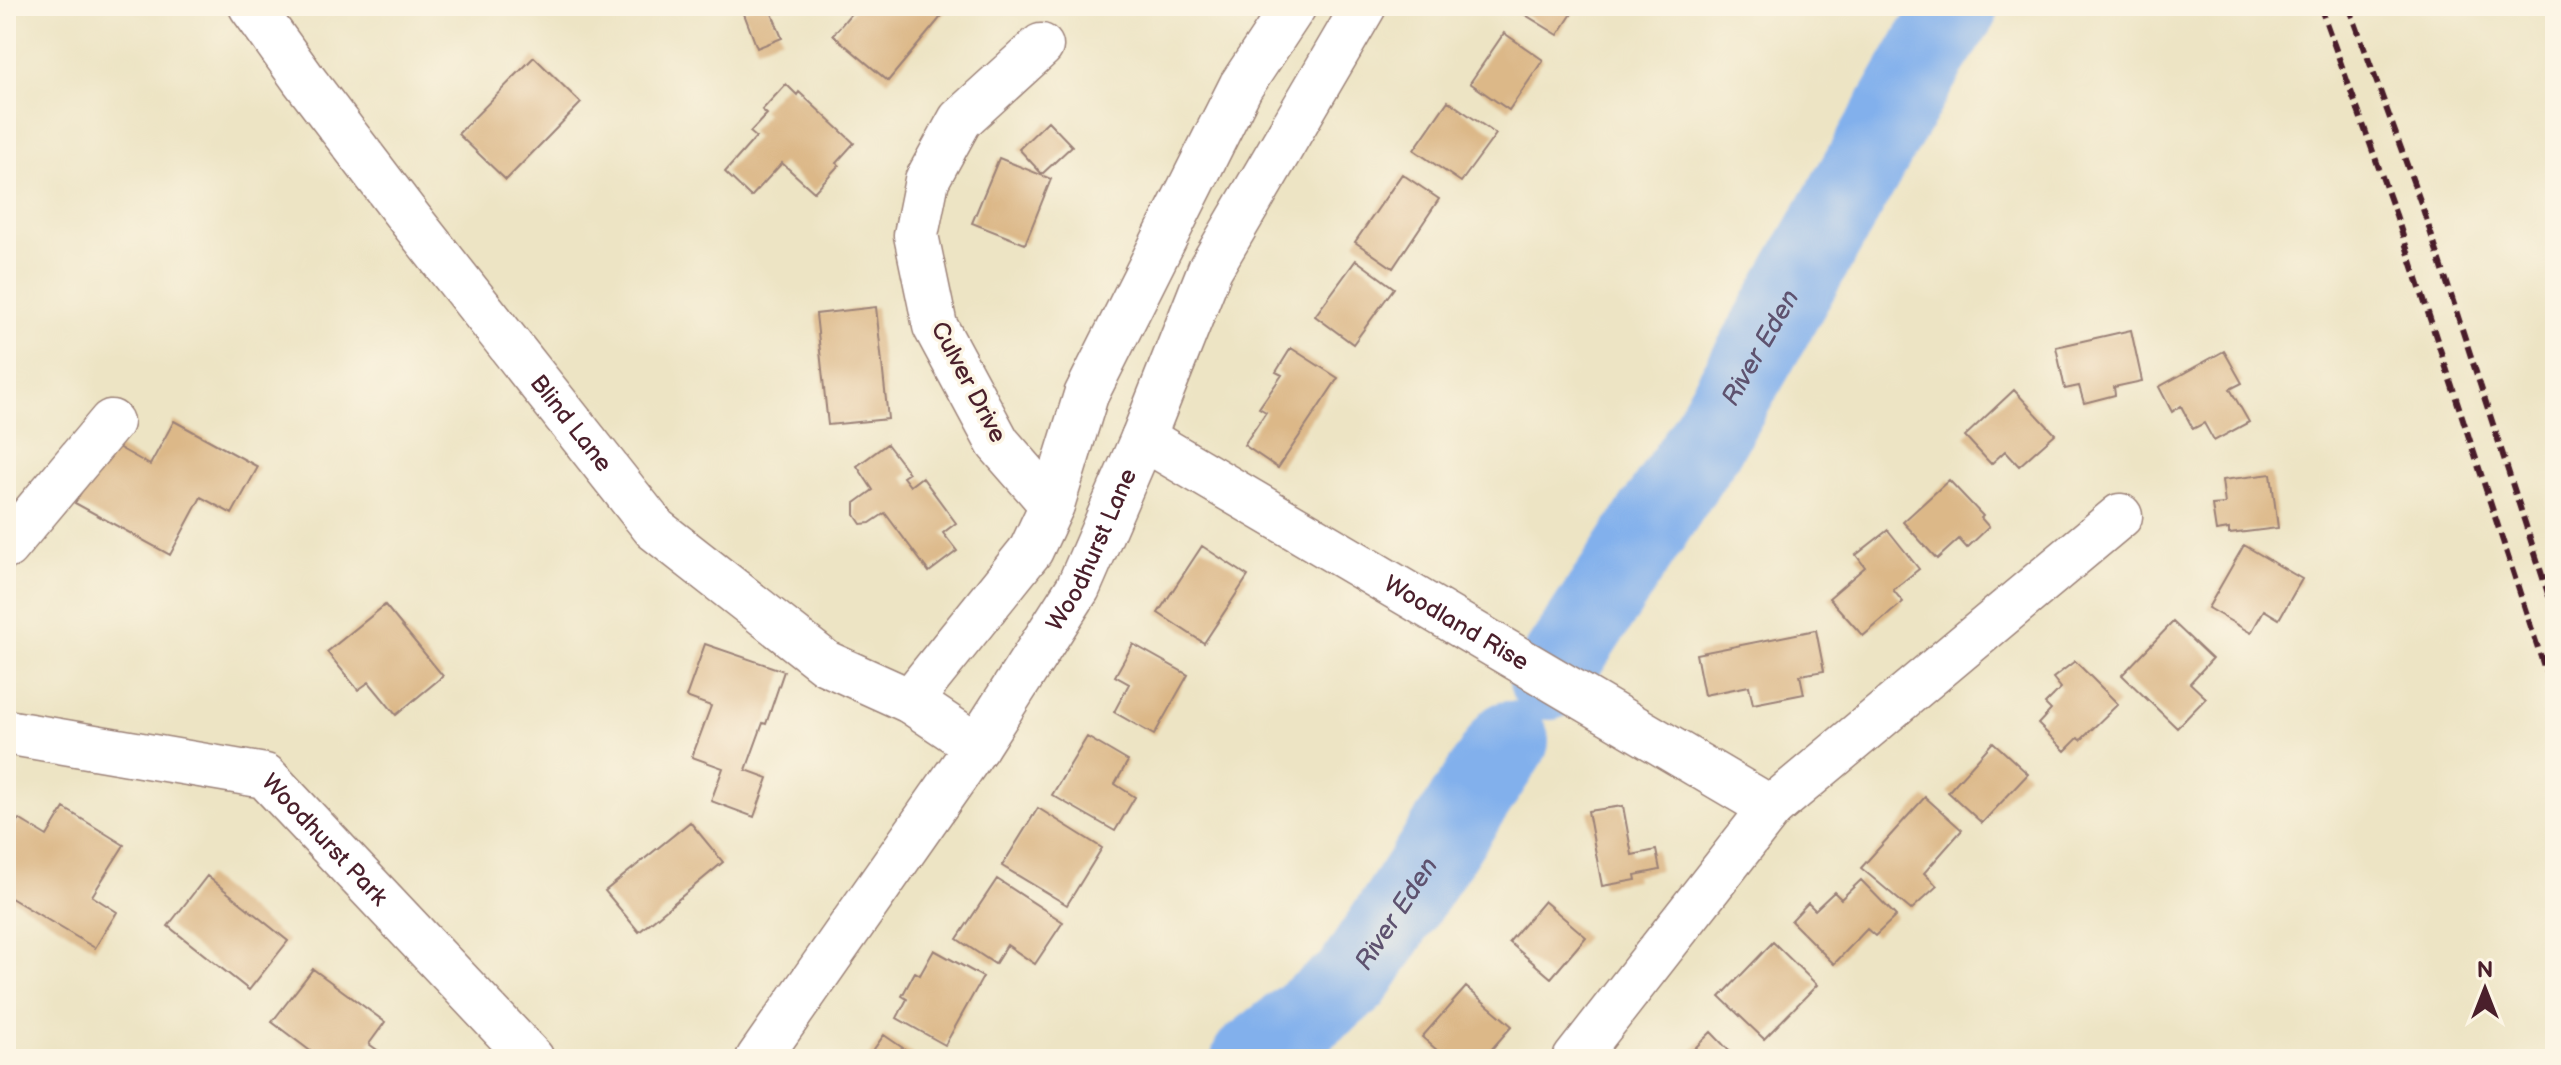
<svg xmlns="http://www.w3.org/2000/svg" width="2561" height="1065" font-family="'Balsamiq Sans',sans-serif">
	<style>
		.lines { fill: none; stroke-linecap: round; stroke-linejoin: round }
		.river { stroke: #82b0ec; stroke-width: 80 }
		.building { fill: #dcb888 }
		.minor-casing { stroke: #9c8278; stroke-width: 47 }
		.minor { stroke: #fff; stroke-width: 44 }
		.rail { stroke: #4a1f2b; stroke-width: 6; stroke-dasharray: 12 6; stroke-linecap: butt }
		.labels { text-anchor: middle; stroke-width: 7; stroke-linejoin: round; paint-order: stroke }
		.street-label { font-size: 24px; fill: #4a1f2b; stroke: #fcf5e5 }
		.water-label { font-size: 26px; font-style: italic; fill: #5e526f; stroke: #fcf5e5 }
	</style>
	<rect width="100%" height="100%" fill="#fcf5e5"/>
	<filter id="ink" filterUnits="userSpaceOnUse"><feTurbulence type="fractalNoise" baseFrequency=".0125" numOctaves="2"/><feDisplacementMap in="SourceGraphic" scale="16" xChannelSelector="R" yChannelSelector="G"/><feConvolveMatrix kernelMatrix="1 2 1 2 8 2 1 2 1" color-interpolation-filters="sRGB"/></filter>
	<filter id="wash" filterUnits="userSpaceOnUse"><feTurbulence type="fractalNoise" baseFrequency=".006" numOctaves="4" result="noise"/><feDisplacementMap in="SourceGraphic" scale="32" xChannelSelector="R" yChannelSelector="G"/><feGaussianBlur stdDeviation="1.8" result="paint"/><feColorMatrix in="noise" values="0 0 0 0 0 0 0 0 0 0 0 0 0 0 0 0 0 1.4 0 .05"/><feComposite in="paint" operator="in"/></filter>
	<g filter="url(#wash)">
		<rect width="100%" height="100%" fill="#ede4c4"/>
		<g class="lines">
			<!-- river -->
			<g class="river">
				<path id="s1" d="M 1549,680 L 1706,441 L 1931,48 L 1959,6"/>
				<path id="s2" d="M 1251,1059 L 1352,980 L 1509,741"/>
			</g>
		</g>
		<g id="blocks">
			<!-- building -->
			<path class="building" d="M 755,6 L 769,6 L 782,38 L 757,48 L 743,11 Z
				M 857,6 L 950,6 L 888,81 L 833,35 Z
				M 1511,6 L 1577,6 L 1558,35 Z
				M 1504,33 L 1543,60 L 1509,110 L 1470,83 Z
				M 534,57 L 581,103 L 506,180 L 458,134 Z
				M 786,84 L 797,95 L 799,92 L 854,143 L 836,163 L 839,165 L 814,192 L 782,163 L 751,197 L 725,172 L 756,137 L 750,132 L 767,114 L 762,110 Z
				M 1448,101 L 1496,134 L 1461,182 L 1414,150 Z
				M 1048,121 L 1072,146 L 1042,174 L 1019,149 Z
				M 999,158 L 1051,179 L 1025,244 L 972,223 Z
				M 1402,174 L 1439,199 L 1393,268 L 1355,242 Z
				M 1356,260 L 1394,288 L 1353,344 L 1315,316 Z
				M 876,307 L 888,419 L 828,425 L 816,314 Z
				M 2131,330 L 2142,381 L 2114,387 L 2115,395 L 2084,403 L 2079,386 L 2065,389 L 2056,347 Z
				M 1291,348 L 1338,378 L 1278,468 L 1244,445 L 1266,412 L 1259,408 L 1282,375 L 1276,372 Z
				M 2224,351 L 2242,383 L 2230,389 L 2249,422 L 2214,441 L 2204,423 L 2193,429 L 2181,406 L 2172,412 L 2159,387 Z
				M 2014,390 L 2055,434 L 2019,466 L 2005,451 L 1991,464 L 1965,436 Z
				M 174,421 L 258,467 L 232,514 L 201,497 L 170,555 L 75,503 L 109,442 L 150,465 Z
				M 887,444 L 909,473 L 903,477 L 910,486 L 922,477 L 956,523 L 943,533 L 957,551 L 929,572 L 885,513 L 870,523 L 861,524 L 855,515 L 855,503 L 873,490 L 857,466 Z
				M 2271,474 L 2278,528 L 2229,534 L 2229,529 L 2216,531 L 2212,505 L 2225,504 L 2222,480 Z
				M 1949,480 L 1983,516 L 1981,518 L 1989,527 L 1967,548 L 1959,539 L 1937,559 L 1903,522 Z
				M 1888,530 L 1919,569 L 1893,590 L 1903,602 L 1863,636 L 1829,598 L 1865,567 L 1856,555 Z
				M 2244,545 L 2302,579 L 2279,619 L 2264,610 L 2251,633 L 2208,608 Z
				M 1202,546 L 1248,576 L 1204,643 L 1158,613 Z
				M 385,605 L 443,676 L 396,715 L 369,682 L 358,690 L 327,652 Z
				M 2173,622 L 2212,659 L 2190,683 L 2206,698 L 2177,728 L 2122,675 Z
				M 1816,630 L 1824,671 L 1800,675 L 1804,694 L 1753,704 L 1749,686 L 1704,695 L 1696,654 Z
				M 705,644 L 784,671 L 766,724 L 763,723 L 746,770 L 768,778 L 754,817 L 711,801 L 723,768 L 692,757 L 711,706 L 686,697 Z
				M 1133,644 L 1188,675 L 1154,735 L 1114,712 L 1129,684 L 1115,676 Z
				M 2075,661 L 2118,704 L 2081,740 L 2078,738 L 2065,751 L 2038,724 L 2051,710 L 2045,704 L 2061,688 L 2053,678 Z
				M 1087,737 L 1128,761 L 1115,784 L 1135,797 L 1115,831 L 1052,795 Z
				M 1993,742 L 2028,774 L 1982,823 L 1948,792 Z
				M 1925,797 L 1962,830 L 1924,873 L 1937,886 L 1911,910 L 1861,868 Z
				M 1623,806 L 1632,855 L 1656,850 L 1660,870 L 1635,875 L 1636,880 L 1602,886 L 1588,811 Z
				M 64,808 L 124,845 L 92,896 L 117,912 L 95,948 L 6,895 L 6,838 L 19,819 L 47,836 Z
				M 1038,808 L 1102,848 L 1067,905 L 1002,866 Z
				M 690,822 L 723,862 L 639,932 L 605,891 Z
				M 207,876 L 288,941 L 249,990 L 168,926 Z
				M 997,879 L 1063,922 L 1035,964 L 1007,945 L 995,964 L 957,939 Z
				M 1861,880 L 1896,916 L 1875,936 L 1867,929 L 1834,964 L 1791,921 L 1808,903 L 1815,910 L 1834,892 L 1841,899 Z
				M 1544,901 L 1586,937 L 1551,978 L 1509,942 Z
				M 1773,942 L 1817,985 L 1764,1039 L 1720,997 Z
				M 934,950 L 983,977 L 945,1045 L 897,1018 L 907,999 L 902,996 L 915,972 L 920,975 Z
				M 313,969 L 385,1022 L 369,1044 L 384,1055 L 381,1059 L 321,1059 L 272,1022 Z
				M 1466,987 L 1512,1026 L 1483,1059 L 1447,1059 L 1422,1037 Z
				M 1711,1032 L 1737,1059 L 1684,1059 Z
				M 884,1035 L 919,1059 L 867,1059 Z"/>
		</g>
	</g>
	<g filter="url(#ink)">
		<use href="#blocks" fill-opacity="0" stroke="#9c8278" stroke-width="2"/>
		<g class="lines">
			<defs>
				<g id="minor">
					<path id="s3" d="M 251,6 L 304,80 L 410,219 L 655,529 L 826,663 L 910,701 L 977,746"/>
					<path id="s4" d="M 1143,438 L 1771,808"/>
					<path d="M 1052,505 L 1086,395 L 1241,86 L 1294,6"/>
					<path d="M 6,547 L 111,422"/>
					<path d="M 910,701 L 1031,550 L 1052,505 L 998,443 L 935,326 L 916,235 L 927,180 L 960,120 L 1041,46"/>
					<path id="s5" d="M 6,732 L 265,776 L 532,1059"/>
					<path id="s6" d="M 758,1059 L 977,746 L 1078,588 L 1143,438 L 1210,269 L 1364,6"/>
					<path d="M 1575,1059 L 1771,808 L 2120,516"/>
				</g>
			</defs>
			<!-- minor casing -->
			<use href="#minor" class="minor-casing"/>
			<!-- minor -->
			<use href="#minor" class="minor"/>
			<!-- rail -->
			<path class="rail" d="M 2320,6 L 2396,215 L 2555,700
				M 2349,6 L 2422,206 L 2555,615"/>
		</g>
	</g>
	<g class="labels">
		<!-- street labels -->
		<g class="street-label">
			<text transform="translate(969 382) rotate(62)" y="8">Culver Drive</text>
			<text dy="8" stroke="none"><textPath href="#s3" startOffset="526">Blind Lane</textPath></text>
			<text dy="8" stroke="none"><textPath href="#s6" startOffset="610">Woodhurst Lane</textPath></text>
			<text dy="8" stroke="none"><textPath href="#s4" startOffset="364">Woodland Rise</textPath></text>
			<text dy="8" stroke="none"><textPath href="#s5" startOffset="350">Woodhurst Park</textPath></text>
		</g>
		<!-- water labels -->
		<g class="water-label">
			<text dy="9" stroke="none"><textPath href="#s1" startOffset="394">River Eden</textPath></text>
			<text dy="9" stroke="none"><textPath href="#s2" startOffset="208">River Eden</textPath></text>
		</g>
	</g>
	<!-- margin -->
	<rect width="2561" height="1065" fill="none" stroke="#fcf5e5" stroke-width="32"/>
	<!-- north arrow -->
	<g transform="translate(2485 989)" stroke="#fcf5e5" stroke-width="6" paint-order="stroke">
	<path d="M0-6L14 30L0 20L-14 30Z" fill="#4a1f2b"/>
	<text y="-12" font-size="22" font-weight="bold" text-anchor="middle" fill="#4a1f2b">N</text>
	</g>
</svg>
